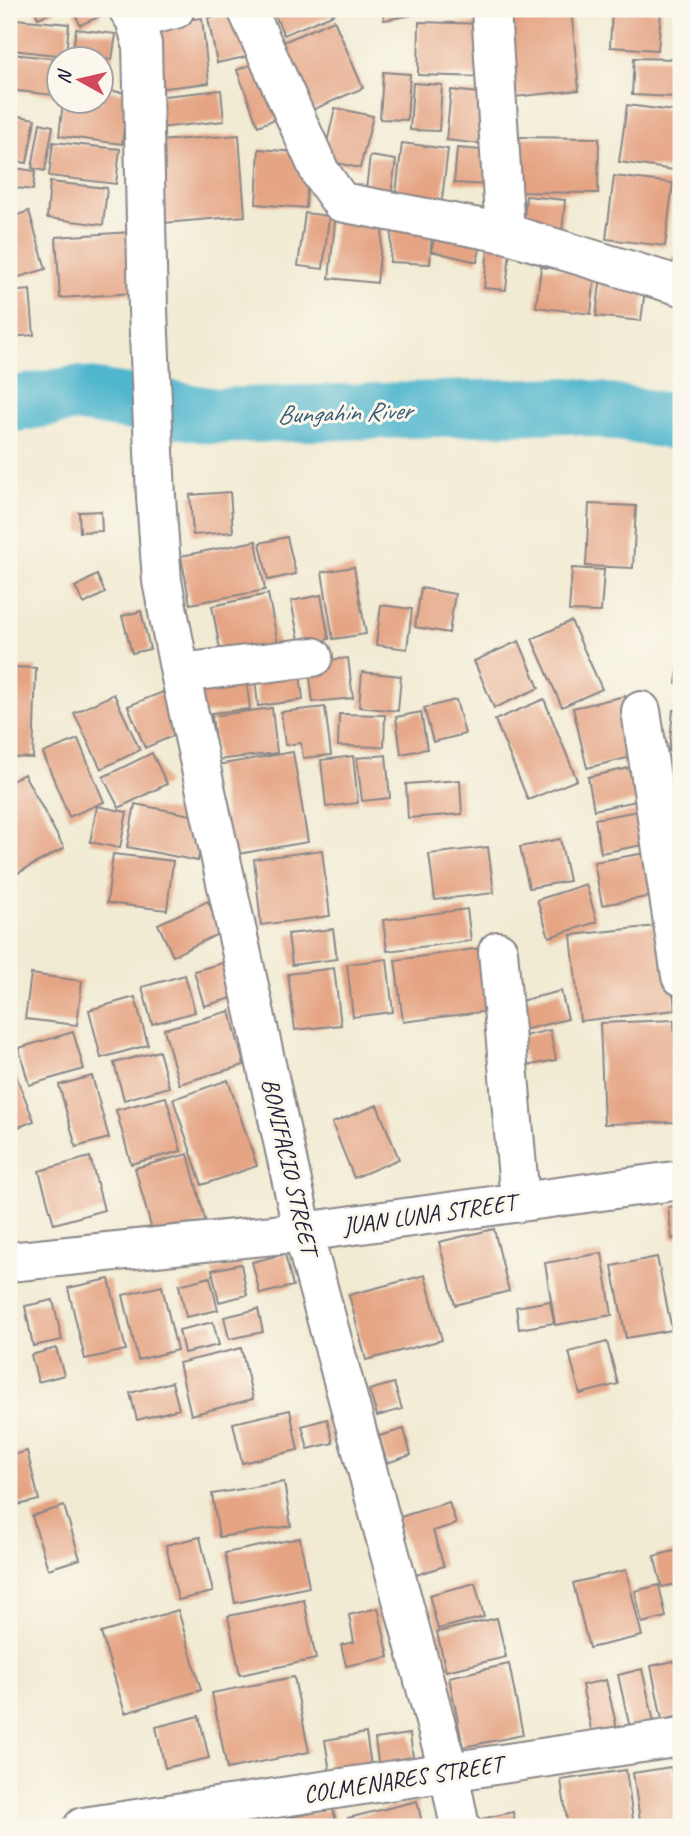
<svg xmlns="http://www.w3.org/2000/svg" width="690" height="1836" font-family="Caveat,sans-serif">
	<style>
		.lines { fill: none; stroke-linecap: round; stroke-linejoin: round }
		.river { stroke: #4fb6cd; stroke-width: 56 }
		.building { fill: #e5a484 }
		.street-casing { stroke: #8a8687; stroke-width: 42 }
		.secondary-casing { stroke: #8a8687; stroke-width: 42 }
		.street { stroke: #fff; stroke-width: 38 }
		.secondary { stroke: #fff; stroke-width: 38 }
		.labels { text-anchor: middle; stroke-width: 6; stroke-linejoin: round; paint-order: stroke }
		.street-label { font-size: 24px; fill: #22223b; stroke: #fbf7ec }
		.water-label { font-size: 26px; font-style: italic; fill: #345d75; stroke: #fbf7ec }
	</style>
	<rect width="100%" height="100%" fill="#fbf7ec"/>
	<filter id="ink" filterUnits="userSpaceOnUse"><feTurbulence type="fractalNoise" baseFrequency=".0143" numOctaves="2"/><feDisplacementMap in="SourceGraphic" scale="14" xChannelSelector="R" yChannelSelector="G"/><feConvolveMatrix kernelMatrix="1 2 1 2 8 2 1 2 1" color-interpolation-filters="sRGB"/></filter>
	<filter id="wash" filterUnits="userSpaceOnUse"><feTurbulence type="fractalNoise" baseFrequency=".00686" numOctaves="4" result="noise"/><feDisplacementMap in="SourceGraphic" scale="28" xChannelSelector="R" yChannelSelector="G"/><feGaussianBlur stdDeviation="1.57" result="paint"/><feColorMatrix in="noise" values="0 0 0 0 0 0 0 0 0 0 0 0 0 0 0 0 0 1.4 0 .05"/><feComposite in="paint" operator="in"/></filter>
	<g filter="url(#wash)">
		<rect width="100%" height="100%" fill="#f1ebd3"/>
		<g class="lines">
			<!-- river -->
			<path class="river" d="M 9,405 L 76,394 L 215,416 L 568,405 L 681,423"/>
		</g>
		<g id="blocks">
			<!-- building -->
			<path class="building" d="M 34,9 L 61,9 L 38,18 Z
				M 73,9 L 98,9 L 101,16 L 80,25 Z
				M 272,9 L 332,9 L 334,14 L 284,35 Z
				M 382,9 L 433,9 L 434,11 L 384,20 Z
				M 551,9 L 571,9 L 579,90 L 514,97 L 505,13 Z
				M 612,9 L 661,11 L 658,50 L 610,47 Z
				M 242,12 L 250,56 L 217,63 L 208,18 Z
				M 202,18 L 209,83 L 156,89 L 149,24 Z
				M 15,19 L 69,24 L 66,56 L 12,50 Z
				M 334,20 L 363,88 L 303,114 L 274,46 Z
				M 419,22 L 487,24 L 486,77 L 418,75 Z
				M 76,29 L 116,34 L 112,60 L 72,55 Z
				M 12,54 L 58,59 L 54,95 L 9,90 Z
				M 634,58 L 677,59 L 675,97 L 632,95 Z
				M 262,60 L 283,116 L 258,126 L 237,70 Z
				M 102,65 L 109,66 L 105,87 L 102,86 Z
				M 383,72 L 410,74 L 407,120 L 380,119 Z
				M 413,83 L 442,85 L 439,131 L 410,130 Z
				M 102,90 L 128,93 L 122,144 L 59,136 L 63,102 L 102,102 Z
				M 221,90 L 224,121 L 159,128 L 155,97 Z
				M 451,90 L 488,94 L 483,144 L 446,140 Z
				M 627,105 L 681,112 L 681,171 L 619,162 Z
				M 335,108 L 373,116 L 360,168 L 323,160 Z
				M 9,114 L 35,119 L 27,163 L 9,160 Z
				M 40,123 L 53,126 L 45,171 L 32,168 Z
				M 239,135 L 245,216 L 164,223 L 158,141 Z
				M 514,137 L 599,138 L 598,193 L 513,192 Z
				M 53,142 L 120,149 L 116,184 L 49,176 Z
				M 402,143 L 448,149 L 441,208 L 395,202 Z
				M 457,148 L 492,151 L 489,185 L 454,183 Z
				M 259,149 L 309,153 L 306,208 L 256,204 Z
				M 370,156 L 396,160 L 391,194 L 366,190 Z
				M 9,167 L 35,171 L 33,190 L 9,187 Z
				M 614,176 L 673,183 L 665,246 L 606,239 Z
				M 50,182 L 107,188 L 103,225 L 47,218 Z
				M 526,196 L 565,200 L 562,233 L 523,229 Z
				M 29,211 L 46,269 L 9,280 L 9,218 Z
				M 305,213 L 329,216 L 323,269 L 298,266 Z
				M 336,214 L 384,218 L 377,283 L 329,278 Z
				M 392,225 L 432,227 L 430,264 L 390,262 Z
				M 438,225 L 483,236 L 477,262 L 431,251 Z
				M 131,232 L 135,293 L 60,298 L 56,237 Z
				M 678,232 L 681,233 L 681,275 L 672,274 Z
				M 489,238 L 511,240 L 506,290 L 484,288 Z
				M 541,267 L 595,273 L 591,314 L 536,307 Z
				M 601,276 L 646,281 L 641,321 L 596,316 Z
				M 30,290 L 34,335 L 9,337 L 9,292 Z
				M 230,492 L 233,532 L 193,535 L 190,495 Z
				M 589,504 L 636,506 L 633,568 L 586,566 Z
				M 101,511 L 102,531 L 80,532 L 79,512 Z
				M 287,537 L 296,574 L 268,580 L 260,543 Z
				M 256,541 L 265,590 L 190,604 L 181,556 Z
				M 354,567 L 366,634 L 333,639 L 322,572 Z
				M 572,568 L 604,570 L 601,612 L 569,611 Z
				M 97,575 L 105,593 L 84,604 L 75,587 Z
				M 421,588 L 455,594 L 449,633 L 415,627 Z
				M 268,594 L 279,649 L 222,660 L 212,606 Z
				M 321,595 L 329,639 L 300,645 L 291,601 Z
				M 381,605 L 412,609 L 407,649 L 376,645 Z
				M 141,611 L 150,649 L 132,653 L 122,616 Z
				M 571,621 L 602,689 L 562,707 L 532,639 Z
				M 519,641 L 539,688 L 494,708 L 474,661 Z
				M 348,658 L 353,698 L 313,702 L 308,662 Z
				M 680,659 L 681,659 L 681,684 L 676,683 Z
				M 299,663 L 303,700 L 258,706 L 254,668 Z
				M 9,667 L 36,668 L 33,758 L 9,757 Z
				M 245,670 L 250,709 L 202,714 L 198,676 Z
				M 362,672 L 401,676 L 398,711 L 359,707 Z
				M 163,692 L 180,733 L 145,748 L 128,706 Z
				M 114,694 L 140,750 L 101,769 L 74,713 Z
				M 625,696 L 639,755 L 587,768 L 573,708 Z
				M 544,699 L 577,780 L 528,800 L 495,720 Z
				M 456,700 L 465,734 L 433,742 L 424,708 Z
				M 325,707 L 331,755 L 303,758 L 301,743 L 285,745 L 281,712 Z
				M 272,708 L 277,753 L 217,760 L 212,716 Z
				M 673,710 L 681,711 L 681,753 L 669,751 Z
				M 421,712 L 427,749 L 401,754 L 396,717 Z
				M 339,714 L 385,715 L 384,747 L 338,746 Z
				M 78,739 L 104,802 L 69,817 L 43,753 Z
				M 293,752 L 308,842 L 232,855 L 217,765 Z
				M 152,753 L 167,784 L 119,808 L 103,777 Z
				M 386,755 L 390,798 L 362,801 L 357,758 Z
				M 353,756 L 358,803 L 326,807 L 321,760 Z
				M 638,766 L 645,799 L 594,810 L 588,777 Z
				M 681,767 L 681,813 L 672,814 L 666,769 Z
				M 24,774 L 64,848 L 9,878 L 9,783 Z
				M 460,780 L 462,814 L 408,818 L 406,784 Z
				M 135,804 L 206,818 L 198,861 L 127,847 Z
				M 97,806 L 127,812 L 120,848 L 90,842 Z
				M 648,809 L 653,843 L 601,853 L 595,819 Z
				M 560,839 L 569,881 L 529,888 L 520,847 Z
				M 488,847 L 494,893 L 435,900 L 429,854 Z
				M 322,850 L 330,916 L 261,925 L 254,859 Z
				M 651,852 L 658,895 L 602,905 L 594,862 Z
				M 113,854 L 173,861 L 167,910 L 107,903 Z
				M 586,884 L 597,922 L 549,937 L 537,900 Z
				M 208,901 L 222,932 L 173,956 L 158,924 Z
				M 467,909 L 471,941 L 387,951 L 383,920 Z
				M 666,925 L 675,1010 L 580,1021 L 571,935 Z
				M 333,929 L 337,959 L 292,965 L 288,934 Z
				M 482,948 L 489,1011 L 403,1022 L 395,960 Z
				M 237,959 L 246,994 L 204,1006 L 194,971 Z
				M 387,959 L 393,1012 L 353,1017 L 347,964 Z
				M 334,968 L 341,1025 L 295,1030 L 288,974 Z
				M 31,974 L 82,981 L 77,1025 L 25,1019 Z
				M 185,975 L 195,1012 L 152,1024 L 142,987 Z
				M 561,991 L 568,1019 L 523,1030 L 516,1002 Z
				M 135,997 L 148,1045 L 101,1058 L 89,1010 Z
				M 230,1011 L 244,1065 L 179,1084 L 164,1029 Z
				M 674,1020 L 678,1122 L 604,1124 L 600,1023 Z
				M 550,1030 L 556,1060 L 526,1066 L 520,1037 Z
				M 73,1032 L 84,1069 L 29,1085 L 19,1048 Z
				M 159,1051 L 169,1087 L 124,1100 L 114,1063 Z
				M 13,1068 L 34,1121 L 9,1131 L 9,1069 Z
				M 92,1076 L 109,1138 L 76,1147 L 59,1085 Z
				M 228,1080 L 257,1166 L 202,1185 L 173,1099 Z
				M 166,1097 L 181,1151 L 131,1164 L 116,1110 Z
				M 377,1105 L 399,1159 L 354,1178 L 332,1123 Z
				M 188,1154 L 206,1223 L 154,1238 L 135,1168 Z
				M 90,1157 L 104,1210 L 54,1224 L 39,1171 Z
				M 681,1205 L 681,1237 L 672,1239 L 668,1207 Z
				M 494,1229 L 509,1291 L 455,1305 L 439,1242 Z
				M 602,1253 L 612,1315 L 555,1325 L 545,1263 Z
				M 285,1254 L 293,1286 L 260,1294 L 252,1262 Z
				M 657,1257 L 672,1330 L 626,1338 L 612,1266 Z
				M 241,1264 L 247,1295 L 219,1302 L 212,1270 Z
				M 425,1275 L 442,1340 L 366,1360 L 349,1295 Z
				M 210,1277 L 218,1310 L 186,1317 L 179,1285 Z
				M 109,1279 L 126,1350 L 85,1359 L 68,1288 Z
				M 162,1286 L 177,1350 L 138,1360 L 123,1295 Z
				M 53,1300 L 62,1340 L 33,1346 L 25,1306 Z
				M 550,1301 L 554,1323 L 519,1329 L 516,1307 Z
				M 258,1309 L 263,1332 L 229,1339 L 224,1317 Z
				M 213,1322 L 219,1345 L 184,1353 L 179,1330 Z
				M 607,1342 L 618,1384 L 580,1394 L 569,1352 Z
				M 56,1348 L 64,1375 L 38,1382 L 31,1355 Z
				M 241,1348 L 253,1399 L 191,1415 L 179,1363 Z
				M 172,1382 L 179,1409 L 137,1420 L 130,1393 Z
				M 394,1383 L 402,1409 L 377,1416 L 369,1390 Z
				M 290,1410 L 298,1450 L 242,1463 L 233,1423 Z
				M 327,1419 L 333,1443 L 308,1449 L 302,1426 Z
				M 404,1429 L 411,1455 L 387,1463 L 379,1436 Z
				M 27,1451 L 39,1500 L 9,1507 L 9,1456 Z
				M 284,1482 L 291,1526 L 219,1537 L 212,1494 Z
				M 449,1502 L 456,1524 L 433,1531 L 444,1566 L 416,1575 L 397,1518 Z
				M 64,1506 L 80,1559 L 48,1569 L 32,1516 Z
				M 200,1537 L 213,1592 L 178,1600 L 166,1545 Z
				M 300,1538 L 309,1587 L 235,1603 L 225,1553 Z
				M 678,1550 L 681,1583 L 662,1587 L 654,1556 Z
				M 626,1570 L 642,1636 L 589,1648 L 573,1583 Z
				M 475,1583 L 484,1617 L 438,1629 L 429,1595 Z
				M 659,1585 L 666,1617 L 642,1623 L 635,1591 Z
				M 304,1600 L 316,1659 L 240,1675 L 228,1616 Z
				M 378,1608 L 389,1657 L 346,1666 L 341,1645 L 354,1642 L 349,1615 Z
				M 178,1610 L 201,1690 L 125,1713 L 101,1633 Z
				M 497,1618 L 506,1657 L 446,1671 L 437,1632 Z
				M 674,1661 L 681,1693 L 681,1716 L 662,1720 L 651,1666 Z
				M 509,1664 L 523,1735 L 463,1747 L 449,1677 Z
				M 642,1669 L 654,1722 L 630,1728 L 618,1675 Z
				M 294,1677 L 309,1752 L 227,1769 L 212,1693 Z
				M 606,1680 L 618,1733 L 593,1739 L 582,1685 Z
				M 199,1716 L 209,1758 L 165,1768 L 156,1727 Z
				M 366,1733 L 372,1772 L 331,1779 L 325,1740 Z
				M 410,1734 L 414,1765 L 379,1770 L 375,1739 Z
				M 671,1767 L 680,1827 L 641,1827 L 633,1773 Z
				M 626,1770 L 634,1827 L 568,1827 L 561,1780 Z
				M 681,1780 L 681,1814 L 680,1814 L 675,1781 Z
				M 417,1801 L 423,1827 L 351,1827 L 348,1818 Z
				M 333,1809 L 337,1827 L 289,1827 L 287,1818 Z
				M 513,1812 L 516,1827 L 482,1827 L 481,1819 Z
				M 276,1818 L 279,1827 L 245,1827 L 245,1826 Z"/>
		</g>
	</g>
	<g filter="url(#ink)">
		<use href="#blocks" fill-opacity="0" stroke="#8a8687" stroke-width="2"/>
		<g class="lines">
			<defs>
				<path id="street" d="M 247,9 L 320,172 L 341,202 L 505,233 L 681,286
					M 491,9 L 505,233
					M 135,19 L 175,9
					M 180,673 L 313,657
					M 641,711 L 681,976
					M 498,951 L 520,1201
					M 9,1262 L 303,1232 L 681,1180
					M 83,1827 L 681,1737"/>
				<path id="secondary" d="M 128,9 L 135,19 L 142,44 L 148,310 L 156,497 L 162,581 L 180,673 L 303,1232 L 449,1773 L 460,1827"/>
			</defs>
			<!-- street casing -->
			<use href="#street" class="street-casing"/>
			<!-- secondary casing -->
			<use href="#secondary" class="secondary-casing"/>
			<!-- street -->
			<use href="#street" class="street"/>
			<!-- secondary -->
			<use href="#secondary" class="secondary"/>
		</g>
	</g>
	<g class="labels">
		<!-- street labels -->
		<g class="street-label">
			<text transform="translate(290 1166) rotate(77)" y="8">BONIFACIO STREET</text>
			<text transform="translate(429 1214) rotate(-8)" y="8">JUAN LUNA STREET</text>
			<text transform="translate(403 1779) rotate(-9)" y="8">COLMENARES STREET</text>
		</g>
		<!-- water labels -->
		<g class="water-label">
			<text transform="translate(344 412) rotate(-2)" y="9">Bungahin River</text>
		</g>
	</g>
	<!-- margin -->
	<rect width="690" height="1836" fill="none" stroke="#fbf7ec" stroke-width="35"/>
	<!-- north arrow -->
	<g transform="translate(80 80) rotate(278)"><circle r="33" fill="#fbf7ec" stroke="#a4a2a5" stroke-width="2"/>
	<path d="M0-5L12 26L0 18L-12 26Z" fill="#d1495b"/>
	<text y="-10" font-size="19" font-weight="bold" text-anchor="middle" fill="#22223b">N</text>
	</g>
</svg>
